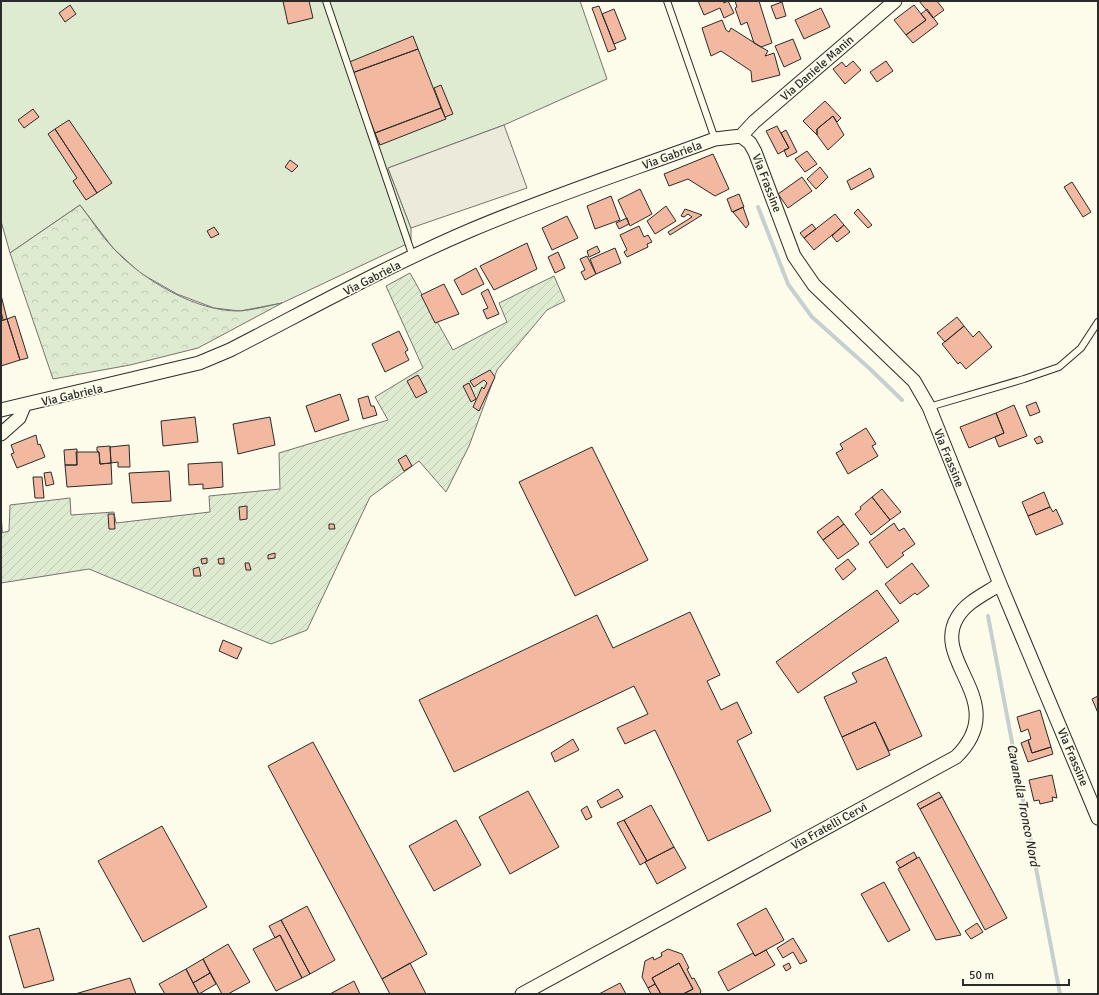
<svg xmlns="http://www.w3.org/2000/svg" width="1099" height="995" font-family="Signika,sans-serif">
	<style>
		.grass { fill: #deebd1; stroke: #74746e }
		.park { fill: url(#park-crowns); stroke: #74746e }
		.garden { fill: url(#garden-furrows); stroke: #74746e }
		.parking { fill: #eceadb; stroke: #74746e }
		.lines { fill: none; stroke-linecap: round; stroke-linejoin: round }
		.stream { stroke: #c7d0d0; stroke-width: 4 }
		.building { fill: #f2b8a0; stroke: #2b2b2b }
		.lane-casing { stroke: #2b2b2b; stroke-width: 8 }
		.street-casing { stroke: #2b2b2b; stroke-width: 15 }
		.lane { stroke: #fdfbea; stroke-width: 6 }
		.street { stroke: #fdfbea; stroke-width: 13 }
		.labels { text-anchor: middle; stroke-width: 3; stroke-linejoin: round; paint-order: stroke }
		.street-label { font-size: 12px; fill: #2b2b2b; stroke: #fdfbea }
		.water-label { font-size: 13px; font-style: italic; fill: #2b2b2b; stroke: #fdfbea }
	</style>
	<defs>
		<pattern id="park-crowns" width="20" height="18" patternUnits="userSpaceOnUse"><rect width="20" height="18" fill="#deebd1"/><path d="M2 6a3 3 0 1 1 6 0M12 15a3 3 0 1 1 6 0" fill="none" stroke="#bfcab4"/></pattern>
		<pattern id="garden-furrows" width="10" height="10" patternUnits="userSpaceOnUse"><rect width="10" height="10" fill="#deebd1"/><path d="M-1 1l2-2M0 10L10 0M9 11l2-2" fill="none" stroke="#bfcab4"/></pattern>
	</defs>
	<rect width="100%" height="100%" fill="#fdfbea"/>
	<!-- grass -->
	<path class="grass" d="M 1,1 L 580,1 L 607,79 L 504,125 L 388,168 L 411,228 L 411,242 L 282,303 L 240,311 L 214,308 L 177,294 L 140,273 L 113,248 L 80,205 L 10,253 L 1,221 Z"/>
	<!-- park -->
	<path class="park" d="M 80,205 C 91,219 101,236 114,249 C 143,280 196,312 240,311 C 253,310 268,306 282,303 L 198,348 L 130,365 L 53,379 L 10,253 Z"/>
	<!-- garden -->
	<path class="garden" d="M 410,273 L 453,350 L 507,322 L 499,303 L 554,276 L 565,301 L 547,310 L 497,370 L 469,446 L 446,492 L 419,461 L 370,497 L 307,630 L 271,644 L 89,569 L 1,583 L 1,533 L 9,531 L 10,505 L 70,498 L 71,515 L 114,512 L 116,523 L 210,512 L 209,496 L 280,489 L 279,453 L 388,420 L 375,397 L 423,368 L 386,286 Z"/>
	<!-- parking -->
	<path class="parking" d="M 504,125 L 527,188 L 411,228 L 388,168 Z"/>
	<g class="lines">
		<!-- stream -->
		<path class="stream" d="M 758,207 L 788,284 L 812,317 L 869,368 L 902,400
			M 988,616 L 1060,994"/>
	</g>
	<!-- building -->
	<path class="building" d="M 283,1 L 309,1 L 313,18 L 288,24 Z
		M 698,1 L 723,1 L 724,3 L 728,1 L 734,13 L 724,18 L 720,8 L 704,15 Z
		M 735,1 L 759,1 L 772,43 L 761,47 L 754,43 L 747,22 L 741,25 L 735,8 L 737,7 Z
		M 919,1 L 937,1 L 944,10 L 933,18 Z
		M 782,2 L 786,16 L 776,19 L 771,6 Z
		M 70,5 L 76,14 L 65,22 L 59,13 Z
		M 914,5 L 926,20 L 906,35 L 894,20 Z
		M 599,6 L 616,49 L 608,52 L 592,8 Z
		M 821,8 L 830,27 L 804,39 L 795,20 Z
		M 614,9 L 626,39 L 614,44 L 602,14 Z
		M 927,9 L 938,24 L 913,43 L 906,35 L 926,20 L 921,14 Z
		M 722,20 L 726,30 L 729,32 L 731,28 L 761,47 L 768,51 L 765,56 L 774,53 L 780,75 L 752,82 L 751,71 L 721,51 L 711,56 L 702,28 Z
		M 413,36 L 418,49 L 352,73 L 347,63 Z
		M 793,39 L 801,59 L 784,67 L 775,46 Z
		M 418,49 L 441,108 L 375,133 L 352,73 Z
		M 853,61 L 861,70 L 845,84 L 833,69 L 842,62 L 846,67 Z
		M 886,61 L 893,71 L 877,82 L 870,72 Z
		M 441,85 L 453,114 L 445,117 L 434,88 Z
		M 825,101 L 841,118 L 837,122 L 833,116 L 817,129 L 817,135 L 803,121 Z
		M 441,108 L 446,119 L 380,145 L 375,133 Z
		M 33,109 L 39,117 L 24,128 L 18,120 Z
		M 833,116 L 844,135 L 828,150 L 817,135 L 817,129 Z
		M 69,120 L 112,183 L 97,193 L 55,129 Z
		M 777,126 L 789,148 L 778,154 L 766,131 Z
		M 55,129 L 97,193 L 86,200 L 73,181 L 77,178 L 48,134 Z
		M 786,130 L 797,152 L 787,157 L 784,150 L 789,148 L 781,133 Z
		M 807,151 L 817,164 L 805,172 L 795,159 Z
		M 713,154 L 729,189 L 715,196 L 688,179 L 669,186 L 664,174 Z
		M 290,160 L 298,166 L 292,172 L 285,167 Z
		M 820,167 L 828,177 L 816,189 L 807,179 Z
		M 870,168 L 874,177 L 851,190 L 847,181 Z
		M 802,177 L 812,191 L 788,208 L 778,194 Z
		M 1072,182 L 1091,212 L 1083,217 L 1064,187 Z
		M 640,189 L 652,214 L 630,226 L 618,200 Z
		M 739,194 L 744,207 L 732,212 L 727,199 Z
		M 611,196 L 620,220 L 595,229 L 587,206 Z
		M 666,206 L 676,221 L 655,234 L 647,221 Z
		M 743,207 L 749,224 L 746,228 L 733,212 Z
		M 685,209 L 702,215 L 670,235 L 668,232 L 692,217 L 688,214 L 684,217 L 681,216 Z
		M 858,209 L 872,225 L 868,228 L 854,213 Z
		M 835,214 L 844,225 L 814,250 L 804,238 Z
		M 567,216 L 578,238 L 552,250 L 542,228 Z
		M 627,218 L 629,224 L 619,229 L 616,223 Z
		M 812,224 L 816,229 L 804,238 L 800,233 Z
		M 844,225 L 850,232 L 837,242 L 832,236 Z
		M 639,226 L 644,237 L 648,235 L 652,242 L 647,244 L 648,247 L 627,257 L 624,252 L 627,250 L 620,235 Z
		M 214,227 L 219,234 L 211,238 L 207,231 Z
		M 527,243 L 537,269 L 494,290 L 480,266 Z
		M 597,246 L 600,252 L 589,257 L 587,251 Z
		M 615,248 L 621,263 L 596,274 L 590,259 Z
		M 558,252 L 565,268 L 555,273 L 548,257 Z
		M 587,256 L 596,274 L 585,280 L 581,272 L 585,270 L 580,259 Z
		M 476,268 L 484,284 L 462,295 L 454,280 Z
		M 444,284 L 459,314 L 435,323 L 421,295 Z
		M 488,289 L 499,314 L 487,319 L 483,310 L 488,308 L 481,293 Z
		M 1,295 L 7,319 L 3,320 L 1,311 Z
		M 15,316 L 28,358 L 20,360 L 7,319 Z
		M 957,317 L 964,326 L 945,342 L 937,333 Z
		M 7,319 L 20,360 L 1,366 L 1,321 Z
		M 964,326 L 973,337 L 979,331 L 992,347 L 966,369 L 960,362 L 958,364 L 942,344 Z
		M 399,331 L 408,350 L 405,352 L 409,360 L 385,372 L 372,344 Z
		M 490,370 L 495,377 L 479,411 L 473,407 L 482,387 L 484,389 L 487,383 L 484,380 L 474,387 L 470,381 Z
		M 418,375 L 427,392 L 416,398 L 407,381 Z
		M 469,383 L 476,399 L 471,402 L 463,386 Z
		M 340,394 L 349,420 L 315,432 L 306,406 Z
		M 368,396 L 371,406 L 374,406 L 377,415 L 363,419 L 358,399 Z
		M 1036,402 L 1040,412 L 1030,416 L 1026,406 Z
		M 1014,405 L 1027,436 L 999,447 L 995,437 L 1004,433 L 996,413 Z
		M 996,413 L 1004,433 L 969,448 L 960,427 Z
		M 195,417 L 198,442 L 163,446 L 161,421 Z
		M 270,417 L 275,445 L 238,454 L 233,424 Z
		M 866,428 L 876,444 L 872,446 L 878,456 L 848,474 L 836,453 L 843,449 L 840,444 Z
		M 36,435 L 38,445 L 40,444 L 45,457 L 17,468 L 11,454 L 14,453 L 11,445 Z
		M 1040,436 L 1043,442 L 1037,444 L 1034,439 Z
		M 129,445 L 130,467 L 118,467 L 118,462 L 111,463 L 110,447 Z
		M 110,446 L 111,463 L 100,464 L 99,452 L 97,451 L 97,447 Z
		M 592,447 L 648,560 L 575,596 L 519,482 Z
		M 77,449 L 77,465 L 65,465 L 64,450 Z
		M 76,452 L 99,452 L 100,464 L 111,463 L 112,484 L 67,487 L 65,465 L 77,465 Z
		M 406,455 L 412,466 L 404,471 L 398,460 Z
		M 222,462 L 223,487 L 203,489 L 203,484 L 189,485 L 188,464 Z
		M 169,471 L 171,501 L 132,503 L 129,473 Z
		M 51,472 L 54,484 L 46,486 L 44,473 Z
		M 33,477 L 42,477 L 44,498 L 35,498 Z
		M 882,489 L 901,512 L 890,520 L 872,497 Z
		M 1044,492 L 1050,507 L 1028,516 L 1022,502 Z
		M 872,497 L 890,520 L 871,535 L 855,514 L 861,509 L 860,507 Z
		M 247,506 L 247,519 L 240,520 L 239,507 Z
		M 1050,507 L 1053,512 L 1056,509 L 1063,524 L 1036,535 L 1028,516 Z
		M 1,509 L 2,532 L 1,532 Z
		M 108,514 L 114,514 L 115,529 L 109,529 Z
		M 838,516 L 844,524 L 823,540 L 817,532 Z
		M 894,523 L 899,531 L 904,528 L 915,544 L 902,553 L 904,555 L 887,568 L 869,542 Z
		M 329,524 L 334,524 L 335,529 L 329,529 Z
		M 844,524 L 859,544 L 838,559 L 823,540 Z
		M 275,553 L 275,558 L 268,559 L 268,555 Z
		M 207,558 L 207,563 L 202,564 L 201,559 Z
		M 224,558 L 224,564 L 219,564 L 218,559 Z
		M 848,559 L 856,569 L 843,580 L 835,569 Z
		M 245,563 L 249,563 L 251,570 L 246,570 Z
		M 912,563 L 929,586 L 917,595 L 915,593 L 900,604 L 885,584 Z
		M 199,567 L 201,576 L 194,576 L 193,569 Z
		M 877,590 L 899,621 L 798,693 L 776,662 Z
		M 690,612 L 720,675 L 707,681 L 721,710 L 737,702 L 752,733 L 737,741 L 771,811 L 708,841 L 655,730 L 625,744 L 617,728 L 648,714 L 634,686 L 454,772 L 419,700 L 597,615 L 613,648 Z
		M 223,640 L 242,648 L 237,659 L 219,651 Z
		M 886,657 L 922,736 L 889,751 L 875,722 L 842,737 L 824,697 L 857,682 L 852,673 Z
		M 1098,696 L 1098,713 L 1092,699 Z
		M 1040,710 L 1051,747 L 1032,753 L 1028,740 L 1031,739 L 1028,729 L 1021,732 L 1017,717 Z
		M 875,722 L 890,755 L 857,770 L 842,737 Z
		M 573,739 L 579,750 L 555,762 L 551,753 Z
		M 1028,740 L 1032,753 L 1051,747 L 1053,754 L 1028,762 L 1021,743 Z
		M 313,742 L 427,954 L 382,979 L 268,766 Z
		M 1052,775 L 1057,798 L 1052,797 L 1053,801 L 1040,804 L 1039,800 L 1034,801 L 1029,780 Z
		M 618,789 L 623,797 L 601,808 L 597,801 Z
		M 528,791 L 559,847 L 510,874 L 479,817 Z
		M 939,792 L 942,797 L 920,809 L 917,804 Z
		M 942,797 L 1007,918 L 985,930 L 920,809 Z
		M 651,805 L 674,847 L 647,861 L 624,820 Z
		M 587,806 L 592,817 L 586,820 L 581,810 Z
		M 456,820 L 481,865 L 434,891 L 409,846 Z
		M 624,820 L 647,861 L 640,865 L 617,823 Z
		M 162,826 L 207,907 L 143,942 L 98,861 Z
		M 674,847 L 686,868 L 657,884 L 645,862 Z
		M 914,852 L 917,858 L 900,868 L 896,862 Z
		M 919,857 L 961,935 L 936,940 L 898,869 Z
		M 884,882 L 910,930 L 888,942 L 861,894 Z
		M 307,906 L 335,960 L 310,974 L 281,920 Z
		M 766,908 L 784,940 L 755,956 L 737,924 Z
		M 281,920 L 310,974 L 302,978 L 280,935 L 275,938 L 269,926 Z
		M 977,923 L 983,932 L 971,939 L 965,931 Z
		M 39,928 L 54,980 L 24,988 L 9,936 Z
		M 280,935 L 302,978 L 276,991 L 253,949 Z
		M 793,938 L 807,961 L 800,964 L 793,952 L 783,958 L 777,948 Z
		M 228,944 L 250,982 L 228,994 L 222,994 L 203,959 Z
		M 668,949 L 682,954 L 689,968 L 687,969 L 692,979 L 694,978 L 701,991 L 700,994 L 683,994 L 693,989 L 679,963 L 652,978 L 655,984 L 648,988 L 642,977 L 645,961 L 653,957 L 654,960 L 662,956 L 661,953 Z
		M 766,950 L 775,965 L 728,991 L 718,972 L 753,953 L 755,956 Z
		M 203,959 L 210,973 L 193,983 L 186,969 Z
		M 410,963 L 426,994 L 390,994 L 382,979 Z
		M 679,963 L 693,989 L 683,994 L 661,994 L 652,978 Z
		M 789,963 L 791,968 L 786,971 L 783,966 Z
		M 186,969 L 199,994 L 165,994 L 159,984 Z
		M 210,973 L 216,984 L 199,994 L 193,983 Z
		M 130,978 L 136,994 L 75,994 Z
		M 354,981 L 360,994 L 330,994 Z
		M 620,983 L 626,994 L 599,994 Z
		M 655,984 L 661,994 L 651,994 L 648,988 Z"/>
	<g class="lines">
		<defs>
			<path id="lane" d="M 326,1 L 413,257
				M 667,1 L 715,139
				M 929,407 L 1024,379 L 1059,367 L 1081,348 L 1098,322"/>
			<path id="street" d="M 741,136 L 750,143 L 755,152 L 794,256 L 814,285 L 914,381 L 929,407 L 1000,584 L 1098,818
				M 741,136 L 754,122 L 895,1
				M 1,410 L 199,363 L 230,350 C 310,309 389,265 471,230 C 551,196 634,169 715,139 L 741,136
				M 1,434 L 19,418 L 24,406
				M 522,994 L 956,757 C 1012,702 931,662 957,618 C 966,602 985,594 1000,584"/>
		</defs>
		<!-- lane casing -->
		<use href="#lane" class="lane-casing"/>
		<!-- street casing -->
		<use href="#street" class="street-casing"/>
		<!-- lane -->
		<use href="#lane" class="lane"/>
		<!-- street -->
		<use href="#street" class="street"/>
	</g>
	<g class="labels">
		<!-- street labels -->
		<g class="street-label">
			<text transform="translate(817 68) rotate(-41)" y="4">Via Daniele Manin</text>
			<text transform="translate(672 155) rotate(-20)" y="4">Via Gabriela</text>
			<text transform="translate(767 183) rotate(69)" y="4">Via Frassine</text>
			<text transform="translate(372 278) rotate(-27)" y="4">Via Gabriela</text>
			<text transform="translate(72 395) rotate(-13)" y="4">Via Gabriela</text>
			<text transform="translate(949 458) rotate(68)" y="4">Via Frassine</text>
			<text transform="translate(1073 757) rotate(67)" y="4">Via Frassine</text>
			<text transform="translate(829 826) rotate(-29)" y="4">Via Fratelli Cervi</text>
		</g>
		<!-- water labels -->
		<g class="water-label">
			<text transform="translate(1024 805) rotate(79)" y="5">Cavanella Tronco Nord</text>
		</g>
	</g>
	<!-- border -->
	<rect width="1099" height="995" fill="none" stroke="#2b2b2b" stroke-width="4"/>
	<!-- scale -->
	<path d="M963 979v6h106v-6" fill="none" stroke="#2b2b2b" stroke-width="2"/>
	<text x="969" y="979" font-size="12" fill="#2b2b2b" stroke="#fdfbea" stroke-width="3" paint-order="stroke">50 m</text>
</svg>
